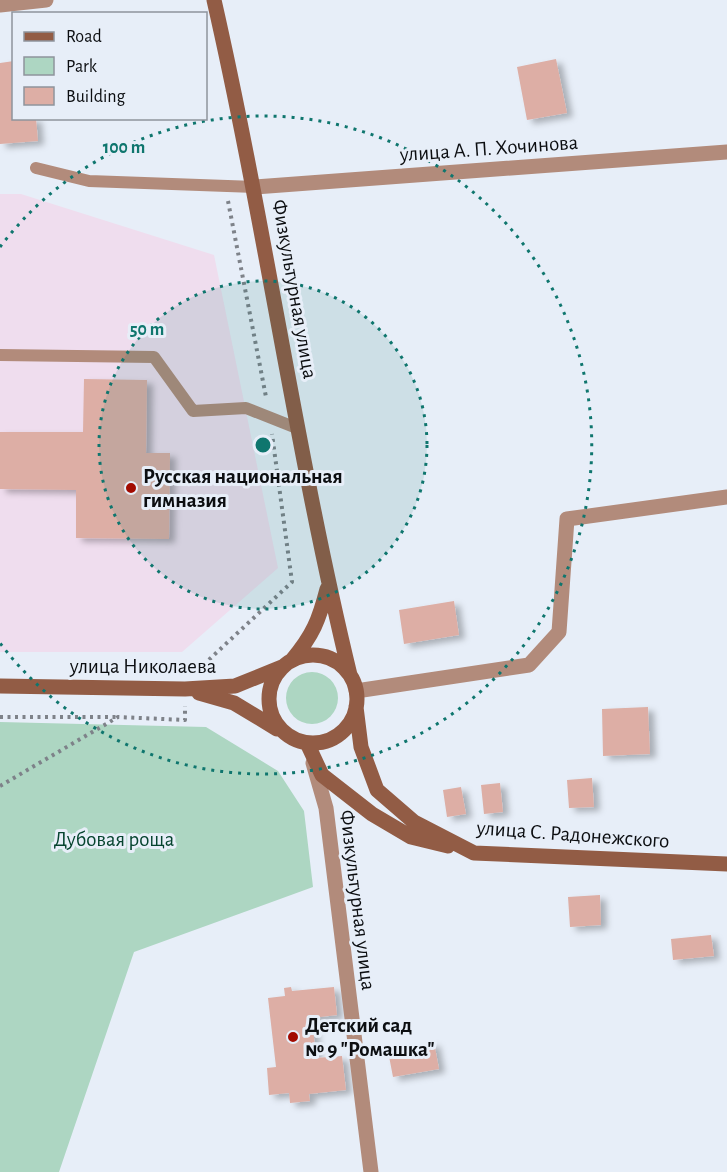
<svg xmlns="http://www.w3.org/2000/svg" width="727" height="1172" font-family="'Alegreya Sans',sans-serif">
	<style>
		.education { fill: #efddee }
		.green { fill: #add6c2 }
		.building { fill: #ddaea5; filter: url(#shadow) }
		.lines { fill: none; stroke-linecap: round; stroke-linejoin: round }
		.path { stroke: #7e8289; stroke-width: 4; stroke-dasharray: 3 4.5; stroke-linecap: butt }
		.lane { stroke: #b28b7b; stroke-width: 12 }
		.street { stroke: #b28b7b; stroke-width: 15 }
		.secondary { stroke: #925c45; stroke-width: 15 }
		.ring { fill: none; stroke: #0f766e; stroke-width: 3; stroke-dasharray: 3 6 }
		.poi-dot { fill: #a20b01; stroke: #e7eef8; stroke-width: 2 }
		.labels { text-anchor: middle; stroke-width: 6; stroke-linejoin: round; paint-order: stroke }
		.street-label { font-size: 21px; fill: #0c0e11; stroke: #e7eef8 }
		.poi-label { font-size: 21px; font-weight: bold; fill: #0c0e11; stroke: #e7eef8; text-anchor: start }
		.park-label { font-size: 21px; fill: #06442f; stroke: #e7eef8 }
		.centre { fill: #0f766e; stroke: #e7eef8; stroke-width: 3 }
		.ring-label { font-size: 18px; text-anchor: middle; font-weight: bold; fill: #0f766e; stroke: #e7eef8; stroke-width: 6; stroke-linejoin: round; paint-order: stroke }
	</style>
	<defs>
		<filter id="shadow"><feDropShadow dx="6" dy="4" stdDeviation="3" flood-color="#0004"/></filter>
	</defs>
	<rect width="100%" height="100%" fill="#e7eef8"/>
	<!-- education -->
	<path class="education" d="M 0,194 L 21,194 L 214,255 L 278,568 L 182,652 L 0,652 Z"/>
	<!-- green -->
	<path class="green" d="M286 698a26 26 0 1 1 52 0a26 26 0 1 1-52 0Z
		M 0,722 L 206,727 L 278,771 L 304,811 L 313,887 L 134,952 L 59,1172 L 0,1172 Z"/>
	<!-- building -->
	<path class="building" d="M 556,59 L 567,113 L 527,120 L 517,67 Z
		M 14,61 L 14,118 L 36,118 L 38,141 L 0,144 L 0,63 Z
		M 84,379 L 147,380 L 146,453 L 170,453 L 169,539 L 76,538 L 76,490 L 0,489 L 0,432 L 83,432 Z
		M 454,601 L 459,635 L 404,644 L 399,610 Z
		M 648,707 L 650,754 L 603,756 L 602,709 Z
		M 592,778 L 594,807 L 569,808 L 567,780 Z
		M 500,783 L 503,812 L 484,814 L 481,785 Z
		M 461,787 L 466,814 L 447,817 L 443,790 Z
		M 600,895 L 601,925 L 570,927 L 568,897 Z
		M 711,935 L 714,956 L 673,960 L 671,939 Z
		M 291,987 L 292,991 L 334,987 L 337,1015 L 312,1018 L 316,1058 L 342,1056 L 346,1090 L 309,1094 L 310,1101 L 290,1103 L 289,1093 L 269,1095 L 267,1068 L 276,1067 L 268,998 L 285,996 L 284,988 Z
		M 434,1042 L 439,1069 L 393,1077 L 388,1051 Z"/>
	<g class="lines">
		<!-- path -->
		<path class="path" d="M 228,201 L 266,397
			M 198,670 L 292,582 L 272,434
			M 0,717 L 117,717
			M 0,786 L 118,717 L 185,720 L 185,706"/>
		<!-- lane -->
		<path class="lane" d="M 36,168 L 89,181 L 255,187
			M 0,355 L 154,357 L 193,411 L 246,408 L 299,429"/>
		<!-- street -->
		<path class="street" d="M 0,5 L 46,0
			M 255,187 L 727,152
			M 356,691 L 529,665 L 559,632 L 567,519 L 727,497
			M 313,763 L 326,808 L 371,1172"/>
		<!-- secondary -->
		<path class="secondary" d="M 214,0 C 265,224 296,452 350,675
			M269 699a44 44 0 1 1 88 0a44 44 0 1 1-88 0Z
			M 292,660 C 313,635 319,620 327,589
			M 0,686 L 185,689 L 235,686 L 282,667
			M 199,693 L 234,703 L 277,729
			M 356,707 L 361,747 L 377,790 L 414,822 L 474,853 L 727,864
			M 307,743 L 322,775 L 372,814 L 411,837 L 448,846"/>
	</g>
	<!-- distance rings -->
	<circle cx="263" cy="445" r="164" fill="#0f766e" fill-opacity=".12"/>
	<g class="ring">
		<circle cx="263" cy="445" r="164"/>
		<path d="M0 247A329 329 0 1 1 0 643"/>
	</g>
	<!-- markers -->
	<g class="poi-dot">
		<circle cx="131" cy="488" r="6"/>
		<circle cx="293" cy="1037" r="6"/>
	</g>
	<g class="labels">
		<!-- street labels -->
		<g class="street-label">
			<text transform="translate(489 148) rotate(-4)" y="7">улица А. П. Хочинова</text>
			<text transform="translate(295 289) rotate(80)" y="7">Физкультурная улица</text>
			<text x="143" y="673">улица Николаева</text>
			<text transform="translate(573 834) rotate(4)" y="7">улица С. Радонежского</text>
			<text transform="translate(358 900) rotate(83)" y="7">Физкультурная улица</text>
		</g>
		<!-- poi labels -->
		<g class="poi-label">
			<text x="143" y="483">Русская национальная<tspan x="143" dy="24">гимназия</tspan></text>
			<text x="305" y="1032">Детский сад<tspan x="305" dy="24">№ 9 "Ромашка"</tspan></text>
		</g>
		<!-- park labels -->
		<g class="park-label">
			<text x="114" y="846">Дубовая роща</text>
		</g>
	</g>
	<circle cx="263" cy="445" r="9" class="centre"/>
	<g class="ring-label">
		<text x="124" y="153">100 m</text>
		<text x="147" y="335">50 m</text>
	</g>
	<!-- legend -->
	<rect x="12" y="12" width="195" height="108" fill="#e7eef8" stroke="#8f949c" stroke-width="1.5"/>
	<rect x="24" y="32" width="30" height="9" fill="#925c45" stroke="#8f949c" stroke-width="1.5"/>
	<text x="66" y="42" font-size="18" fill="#0c0e11">Road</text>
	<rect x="24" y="57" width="30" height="18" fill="#add6c2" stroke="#8f949c" stroke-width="1.5"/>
	<text x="66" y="72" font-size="18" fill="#0c0e11">Park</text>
	<rect x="24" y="87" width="30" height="18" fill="#ddaea5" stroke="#8f949c" stroke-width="1.5"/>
	<text x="66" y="102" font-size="18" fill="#0c0e11">Building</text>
</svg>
